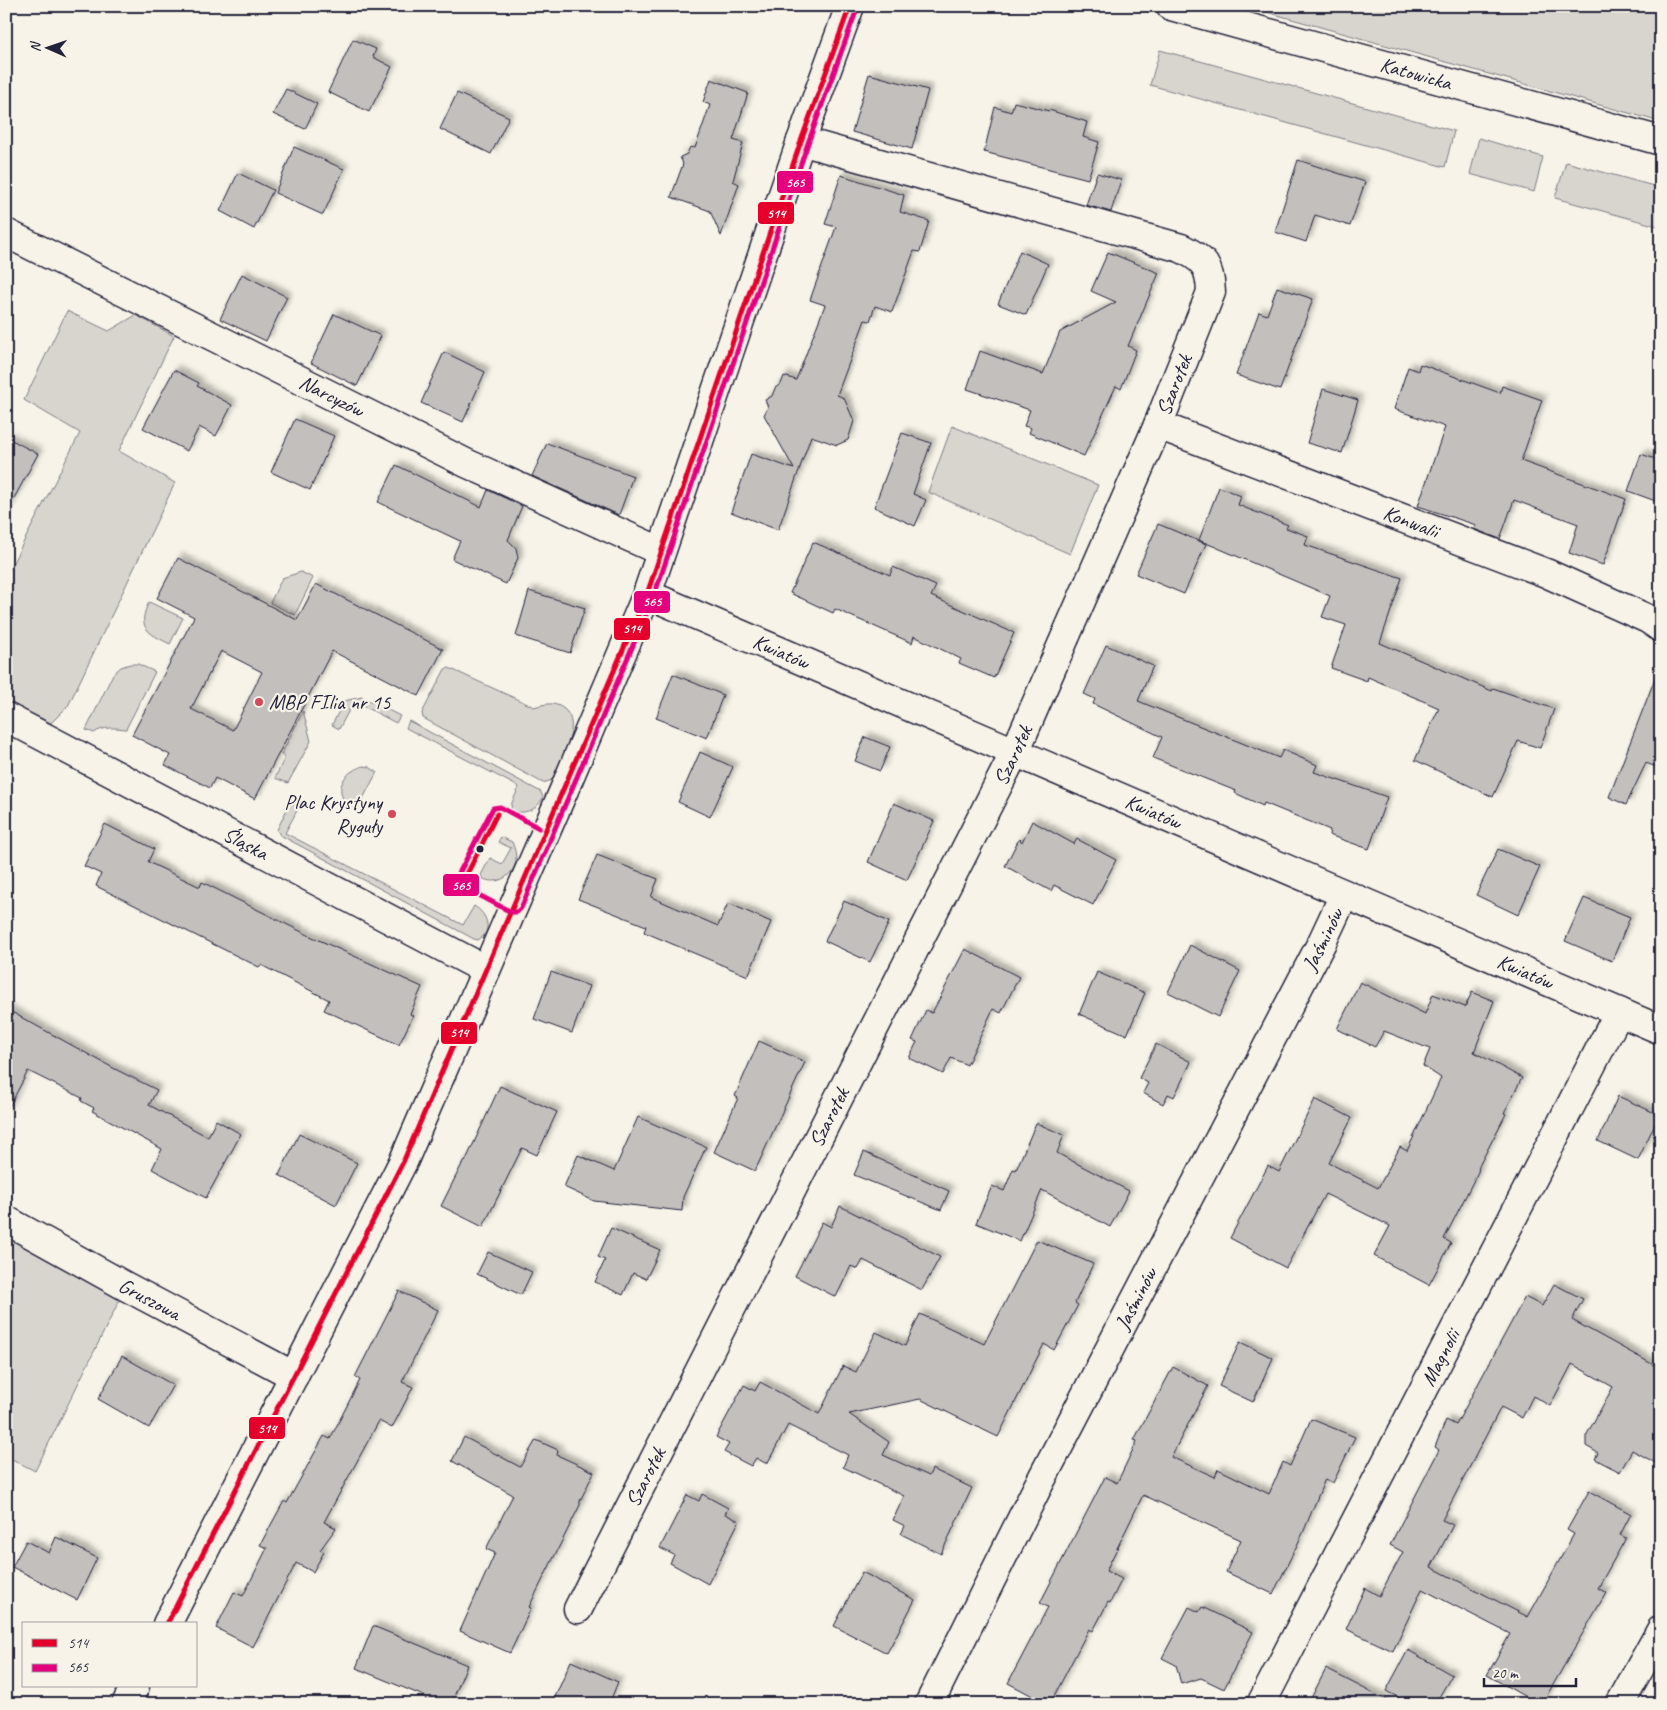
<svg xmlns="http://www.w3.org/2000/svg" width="1667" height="1710" font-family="Caveat,sans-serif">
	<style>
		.green { fill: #d8d5cf; stroke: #7d7c85 }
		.building { fill: #c2bfbd; stroke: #22223b; fill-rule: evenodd; filter: url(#shadow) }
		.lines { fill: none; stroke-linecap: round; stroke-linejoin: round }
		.minor-casing { stroke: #22223b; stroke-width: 31 }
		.major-casing { stroke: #22223b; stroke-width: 31 }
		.minor { stroke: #f7f3e8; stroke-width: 28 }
		.major { stroke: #f7f3e8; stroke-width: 28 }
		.bus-1-casing { stroke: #f7f3e8; stroke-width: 9 }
		.bus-2-casing { stroke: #f7f3e8; stroke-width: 9 }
		.bus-1 { stroke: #e4002b; stroke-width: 5 }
		.bus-2 { stroke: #e5007d; stroke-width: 5 }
		.poi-dot { fill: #d1495b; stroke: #f7f3e8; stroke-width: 2 }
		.bus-dot { fill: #22223b; stroke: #f7f3e8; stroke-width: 2 }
		.labels { text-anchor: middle; stroke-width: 4.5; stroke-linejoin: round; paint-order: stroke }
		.street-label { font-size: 21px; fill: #22223b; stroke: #f7f3e8 }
		.poi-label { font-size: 21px; fill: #22223b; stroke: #f7f3e8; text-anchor: start }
		.line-badge { stroke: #f7f3e8; stroke-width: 2 }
		.badge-label { font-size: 14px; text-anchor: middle; font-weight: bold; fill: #fff }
	</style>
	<defs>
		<filter id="shadow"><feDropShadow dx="4.5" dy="-4.5" stdDeviation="2.5" flood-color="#0004"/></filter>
	</defs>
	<rect width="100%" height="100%" fill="#f7f3e8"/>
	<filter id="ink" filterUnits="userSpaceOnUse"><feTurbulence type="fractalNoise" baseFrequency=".02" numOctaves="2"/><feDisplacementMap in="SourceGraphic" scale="10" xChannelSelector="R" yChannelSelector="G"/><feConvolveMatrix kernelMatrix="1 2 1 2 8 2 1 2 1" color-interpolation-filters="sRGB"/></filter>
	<g filter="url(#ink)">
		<!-- green -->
		<path class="green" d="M 1245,6 L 1661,6 L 1661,122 Z
			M 1160,50 L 1454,131 L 1445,167 L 1150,85 Z
			M 1479,138 L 1543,157 L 1534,192 L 1470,174 Z
			M 1566,162 L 1661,188 L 1661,227 L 1555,198 Z
			M 67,311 L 109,331 L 136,315 L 174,336 L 119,451 L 175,483 L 68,706 L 51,723 L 6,701 L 6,576 L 80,433 L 24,400 Z
			M 952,426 L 1098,485 L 1070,554 L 928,492 Z
			M 301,572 L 313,578 L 295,615 L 270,603 L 282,578 Z
			M 149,602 L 183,618 L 170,644 C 148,633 136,628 149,602 Z
			M 130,664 L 138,664 L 155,672 L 126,729 C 115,728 104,726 94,733 L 86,730 L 113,674 L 121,667 Z
			M 449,668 L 534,707 C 545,704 554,701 564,709 C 583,724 560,761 552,780 L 543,783 L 423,718 L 422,713 L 445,669 Z
			M 362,697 L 400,716 L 396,723 L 354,701 L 339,729 L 332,725 L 344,701 Z
			M 303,711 L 311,741 L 288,783 L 275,778 L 285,757 L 281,755 Z
			M 409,721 L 541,792 L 543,798 C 535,811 527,813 512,812 L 511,805 L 519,787 L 406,728 Z
			M 363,766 L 369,767 L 377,772 L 356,812 C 332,797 338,774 363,766 Z
			M 290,803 L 299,807 L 285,833 L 463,925 L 474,906 C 488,914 493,932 478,940 L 474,939 L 280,835 L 277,830 Z
			M 501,837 L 512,842 C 514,847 516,853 516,858 C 516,875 497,887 482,878 L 481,875 L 490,858 L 502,864 L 511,848 L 498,842 Z
			M 6,1237 L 120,1299 L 35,1471 L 6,1456 Z"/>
		<!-- building -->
		<path class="building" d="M 353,39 L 376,49 L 373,57 L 392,67 L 369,112 L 328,92 Z
			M 869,74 L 928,90 L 912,149 L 852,132 Z
			M 711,79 L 748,93 L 733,140 L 743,143 L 733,181 L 739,184 L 721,236 L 710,211 L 671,197 L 683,164 L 680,157 L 687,154 L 690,147 L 695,148 L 710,105 L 703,102 Z
			M 286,89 L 317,104 L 305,129 L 273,114 Z
			M 457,93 L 509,117 L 491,154 L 440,129 Z
			M 1014,102 L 1049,111 L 1049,110 L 1087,122 L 1083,137 L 1099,142 L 1088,179 L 984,152 L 995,107 L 1011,112 Z
			M 294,147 L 344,169 L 323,215 L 275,193 Z
			M 1298,160 L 1365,182 L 1350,226 L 1315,215 L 1306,242 L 1275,232 Z
			M 238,173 L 273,190 L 254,229 L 220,211 Z
			M 1097,173 L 1121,180 L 1111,212 L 1086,205 Z
			M 841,175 L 904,195 L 900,212 L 929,221 L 920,252 L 914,251 L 892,312 L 875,306 L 870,321 L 865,320 L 837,395 L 844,398 L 854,421 L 848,440 L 837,445 L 811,436 L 778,530 L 731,512 L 751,454 L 794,469 L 764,415 L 768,407 L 765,400 L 772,396 L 775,388 L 781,384 L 784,376 L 796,380 L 825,305 L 810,300 L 836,227 L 825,224 Z
			M 1020,251 L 1048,264 L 1026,315 L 998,304 Z
			M 1108,252 L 1159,273 L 1128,346 L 1136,350 L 1121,389 L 1116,386 L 1084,456 L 1029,433 L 1031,428 L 1024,426 L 1030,410 L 967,389 L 980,351 L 1043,374 L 1060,332 L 1116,302 L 1091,291 Z
			M 242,274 L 287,297 L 266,341 L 220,319 Z
			M 1277,287 L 1313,299 L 1280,390 L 1236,375 L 1259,312 L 1267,315 Z
			M 334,314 L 381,336 L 357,386 L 311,363 Z
			M 444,352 L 485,372 L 463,422 L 421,403 Z
			M 1420,364 L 1500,393 L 1502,386 L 1542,400 L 1521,461 L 1626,499 L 1603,565 L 1569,553 L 1578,524 L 1514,500 L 1500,539 L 1474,529 L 1476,525 L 1418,506 L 1445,427 L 1394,409 L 1408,367 L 1418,371 Z
			M 174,370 L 199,383 L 197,386 L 232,405 L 216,436 L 199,427 L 187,451 L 143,428 Z
			M 1323,389 L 1358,400 L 1342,453 L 1307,443 Z
			M 295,419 L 334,436 L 310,490 L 271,472 Z
			M 902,433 L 931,443 L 913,494 L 926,500 L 915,526 L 874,507 Z
			M 6,437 L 38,454 L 6,513 Z
			M 547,443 L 633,476 L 619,515 L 532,476 Z
			M 1641,454 L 1661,461 L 1661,503 L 1628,491 Z
			M 396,465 L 481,507 L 488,490 L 522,506 L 508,540 L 516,548 L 518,558 L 506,584 L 452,559 L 460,541 L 378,502 Z
			M 1219,487 L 1241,496 L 1238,505 L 1288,525 L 1286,528 L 1308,536 L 1305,545 L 1402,578 L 1380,643 L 1492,691 L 1493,688 L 1554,709 L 1540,748 L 1518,741 L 1493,797 L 1415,760 L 1439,708 L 1368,677 L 1367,681 L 1331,668 L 1346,625 L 1322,617 L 1330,596 L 1199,540 Z
			M 1158,524 L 1206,544 L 1184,594 L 1136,574 Z
			M 813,542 L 890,575 L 893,567 L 936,586 L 931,596 L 1014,633 L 994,678 L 959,663 L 961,659 L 914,636 L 912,643 L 835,609 L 833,613 L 790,593 Z
			M 178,558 L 297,620 L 316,584 L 443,649 L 419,696 L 332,651 L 255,799 L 215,778 L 210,788 L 165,765 L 170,755 L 132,735 L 194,617 L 157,598 ZM 221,651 L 262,672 L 233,730 L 191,709 Z
			M 529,591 L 585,608 L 570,653 L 516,636 Z
			M 1106,645 L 1153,666 L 1138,701 L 1279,758 L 1283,750 L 1317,765 L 1314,772 L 1387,797 L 1369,849 L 1329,835 L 1330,830 L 1264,803 L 1263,806 L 1235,793 L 1236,791 L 1153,758 L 1162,737 L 1093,704 L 1095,699 L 1084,694 Z
			M 1659,668 L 1661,668 L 1661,769 L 1646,763 L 1626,805 L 1609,797 Z
			M 673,674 L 723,695 L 707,738 L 656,718 Z
			M 865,737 L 890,747 L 880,771 L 855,761 Z
			M 700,752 L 733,767 L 710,817 L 678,802 Z
			M 894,803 L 934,821 L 907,880 L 868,862 Z
			M 1032,821 L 1074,844 L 1077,839 L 1116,860 L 1093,905 L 1054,885 L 1051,891 L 1005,866 L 1019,839 L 1022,842 Z
			M 105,824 L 154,849 L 148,862 L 200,887 L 202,882 L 308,935 L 422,987 L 410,1014 L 413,1016 L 399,1045 L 324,1010 L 329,1000 L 261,965 L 259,967 L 96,886 L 101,874 L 84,866 Z
			M 1498,849 L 1540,867 L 1518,915 L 1476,895 Z
			M 597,855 L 658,879 L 651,897 L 718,926 L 728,903 L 771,922 L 748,976 L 644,932 L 646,926 L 578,899 Z
			M 1584,898 L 1630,917 L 1612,961 L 1565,941 Z
			M 844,901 L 889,922 L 870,962 L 825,941 Z
			M 1190,945 L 1240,971 L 1218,1017 L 1168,992 Z
			M 965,949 L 1019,977 L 1001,1013 L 993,1009 L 967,1065 L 951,1058 L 943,1074 L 909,1058 L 917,1042 L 912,1040 L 926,1010 L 932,1013 Z
			M 551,972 L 589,986 L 572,1033 L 534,1019 Z
			M 1097,972 L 1145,993 L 1127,1035 L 1079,1014 Z
			M 1360,982 L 1425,1014 L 1433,994 L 1465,1007 L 1472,992 L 1494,1001 L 1474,1052 L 1522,1078 L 1504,1113 L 1506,1114 L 1479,1166 L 1478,1172 L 1444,1239 L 1451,1243 L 1429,1285 L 1374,1256 L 1390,1226 L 1325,1194 L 1286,1268 L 1230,1238 L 1268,1166 L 1279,1172 L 1315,1099 L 1352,1118 L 1329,1163 L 1378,1188 L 1400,1147 L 1407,1151 L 1441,1078 L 1423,1066 L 1430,1049 L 1384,1031 L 1375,1047 L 1337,1029 Z
			M 6,1009 L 115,1069 L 157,1090 L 149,1105 L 208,1137 L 216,1120 L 241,1134 L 206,1198 L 152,1169 L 162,1149 L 92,1111 L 94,1108 L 81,1101 L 82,1098 L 28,1071 L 6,1113 Z
			M 759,1041 L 805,1062 L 755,1171 L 714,1152 L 738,1098 L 735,1096 Z
			M 1156,1044 L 1191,1062 L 1174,1097 L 1168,1094 L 1163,1104 L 1143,1093 L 1148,1083 L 1139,1078 Z
			M 500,1086 L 557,1112 L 537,1155 L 522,1148 L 483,1227 L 441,1206 L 463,1162 L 465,1162 Z
			M 1618,1096 L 1659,1115 L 1638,1160 L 1598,1141 Z
			M 638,1117 L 706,1147 L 683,1197 L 682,1211 L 594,1201 L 564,1187 L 578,1155 L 614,1171 Z
			M 1036,1123 L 1064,1135 L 1057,1153 L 1129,1191 L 1110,1227 L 1042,1190 L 1020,1241 L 976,1223 L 992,1186 L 1004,1191 L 1013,1169 L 1016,1170 Z
			M 299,1134 L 357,1163 L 336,1205 L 279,1175 Z
			M 864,1152 L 949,1191 L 941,1210 L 854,1175 Z
			M 840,1206 L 940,1257 L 922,1290 L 863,1260 L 858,1269 L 851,1266 L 836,1297 L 795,1276 L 822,1222 L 831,1227 Z
			M 611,1228 L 660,1250 L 646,1279 L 633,1273 L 623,1295 L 595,1282 L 605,1260 L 598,1257 Z
			M 1037,1240 L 1093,1264 L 1075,1303 L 1078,1305 L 1054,1350 L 1044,1344 L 998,1437 L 920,1399 L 849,1414 L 889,1442 L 883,1455 L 929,1476 L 932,1469 L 972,1488 L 941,1554 L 901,1534 L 905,1526 L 893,1520 L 904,1496 L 843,1467 L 848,1455 L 788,1425 L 767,1464 L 756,1458 L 751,1466 L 724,1452 L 729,1444 L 716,1437 L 744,1385 L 755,1391 L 760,1382 L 819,1414 L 843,1366 L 856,1372 L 876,1332 L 905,1346 L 920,1314 L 984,1344 Z
			M 488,1252 L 532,1272 L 521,1295 L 477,1274 Z
			M 1554,1284 L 1583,1299 L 1572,1320 L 1661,1369 L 1661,1466 L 1632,1450 L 1620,1472 L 1595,1459 L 1598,1453 L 1586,1446 L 1586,1436 L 1613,1387 L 1572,1364 L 1550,1406 L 1533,1396 L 1522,1418 L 1501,1407 L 1442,1520 L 1453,1525 L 1431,1567 L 1528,1617 L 1574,1534 L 1567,1530 L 1589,1491 L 1631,1514 L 1620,1535 L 1626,1538 L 1598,1588 L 1606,1593 L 1542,1704 L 1538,1704 L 1487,1675 L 1510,1634 L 1422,1589 L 1393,1651 L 1346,1629 L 1365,1588 L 1379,1596 L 1403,1552 L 1390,1545 L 1439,1450 L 1435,1447 L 1446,1420 L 1456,1425 L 1525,1297 L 1542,1306 Z
			M 399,1291 L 438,1310 L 402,1382 L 413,1387 L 392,1428 L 379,1421 L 324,1522 L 336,1528 L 320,1550 L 324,1552 L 313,1572 L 296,1563 L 253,1647 L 216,1628 L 234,1592 L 243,1596 L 267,1548 L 260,1545 L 284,1501 L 287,1503 L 324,1436 L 330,1439 L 360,1380 L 355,1377 Z
			M 1240,1342 L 1273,1358 L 1253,1402 L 1219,1386 Z
			M 122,1356 L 173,1385 L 149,1428 L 98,1399 Z
			M 1173,1367 L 1208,1386 L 1171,1457 L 1215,1477 L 1218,1469 L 1269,1494 L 1283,1462 L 1290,1466 L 1311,1419 L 1355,1437 L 1333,1483 L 1325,1479 L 1303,1533 L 1273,1594 L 1226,1572 L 1241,1540 L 1143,1495 L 1106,1571 L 1122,1579 L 1110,1603 L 1108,1602 L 1093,1631 L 1089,1629 L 1050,1704 L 1048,1704 L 1008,1683 L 1048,1607 L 1040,1603 L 1105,1477 L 1117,1483 L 1137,1441 L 1134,1440 Z
			M 464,1437 L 520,1467 L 536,1440 L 558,1450 L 557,1455 L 594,1472 L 580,1501 L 580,1505 L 529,1607 L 531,1608 L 510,1653 L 460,1631 L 495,1553 L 486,1549 L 513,1495 L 452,1461 Z
			M 702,1494 L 728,1508 L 725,1514 L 739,1521 L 708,1584 L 670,1563 L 674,1555 L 660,1548 L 687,1495 L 699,1501 Z
			M 56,1537 L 97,1558 L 77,1600 L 12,1567 L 26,1541 L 49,1553 Z
			M 862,1572 L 915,1600 L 887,1653 L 834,1626 Z
			M 1189,1607 L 1199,1612 L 1202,1607 L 1253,1632 L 1224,1689 L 1201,1678 L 1181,1684 L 1176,1665 L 1162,1658 Z
			M 373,1626 L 467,1665 L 451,1704 L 424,1704 L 426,1697 L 356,1668 Z
			M 1408,1650 L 1452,1675 L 1435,1704 L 1411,1704 L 1386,1691 Z
			M 571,1661 L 618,1682 L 609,1704 L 552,1704 Z
			M 1326,1669 L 1394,1704 L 1308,1704 Z"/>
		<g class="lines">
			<defs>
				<g id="minor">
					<path id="s1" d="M 6,233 L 466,463 L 660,551"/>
					<path id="s2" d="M 1158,425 L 1546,573 L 1648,619 L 1661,628"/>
					<path id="s3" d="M 647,594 L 1661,1030"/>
					<path id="s4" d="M 6,717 L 486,970"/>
					<path id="s5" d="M 6,1220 L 125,1286 L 294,1376"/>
					<path id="s6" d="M 578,1609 L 1015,752 L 1158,425 L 1211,292 C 1210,266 1204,259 1181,248 L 801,141"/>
					<path d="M 167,1624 L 404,1160 L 564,790 L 647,594 L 801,141 L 850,6"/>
					<path d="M 126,1704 L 135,1686"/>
					<path id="s7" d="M 929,1704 L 1037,1488 L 1322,942 L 1344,895"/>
					<path id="s8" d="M 1261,1704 L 1619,1012"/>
					<path d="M 1620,1704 L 1661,1630"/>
				</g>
				<g id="major">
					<path id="s9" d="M 1171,6 L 1661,141"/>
				</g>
			</defs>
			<!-- minor casing -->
			<use href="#minor" class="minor-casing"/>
			<!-- major casing -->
			<use href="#major" class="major-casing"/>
			<!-- minor -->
			<use href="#minor" class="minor"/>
			<!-- major -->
			<use href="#major" class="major"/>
			<defs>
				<path id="bus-1" d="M 464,880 L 497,814
					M 167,1624 L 404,1160 L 647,594 L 801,141 L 850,6"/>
				<path id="bus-2" d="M 539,828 L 500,807 L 493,808 L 457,877 L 458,884 L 511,912 L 517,912 L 521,908 L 549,843
					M 550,840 L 654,596 L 808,143 L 857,9"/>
			</defs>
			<!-- bus-1 casing -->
			<use href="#bus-1" class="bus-1-casing"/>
			<!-- bus-2 casing -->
			<use href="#bus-2" class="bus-2-casing"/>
			<!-- bus-1 -->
			<use href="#bus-1" class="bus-1"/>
			<!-- bus-2 -->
			<use href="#bus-2" class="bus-2"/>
		</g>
	</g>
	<!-- markers -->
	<g class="poi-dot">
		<circle cx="259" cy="702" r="5"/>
		<circle cx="392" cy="814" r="5"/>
	</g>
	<circle class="bus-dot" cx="480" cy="849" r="4.5"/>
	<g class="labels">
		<!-- street labels -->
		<g class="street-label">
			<text dy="7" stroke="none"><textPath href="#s9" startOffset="254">Katowicka</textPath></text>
			<text dy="7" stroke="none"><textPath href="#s6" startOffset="1362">Szarotek</textPath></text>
			<text dy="7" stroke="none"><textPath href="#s1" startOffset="364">Narcyzów</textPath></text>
			<text dy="7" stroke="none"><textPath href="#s2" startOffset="271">Konwalii</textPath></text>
			<text dy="7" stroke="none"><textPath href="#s3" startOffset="146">Kwiatów</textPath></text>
			<text dy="7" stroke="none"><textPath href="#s6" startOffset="958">Szarotek</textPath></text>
			<text dy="7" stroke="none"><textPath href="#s3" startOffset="551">Kwiatów</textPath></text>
			<text dy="7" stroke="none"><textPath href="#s4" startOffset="271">Śląska</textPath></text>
			<text dy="7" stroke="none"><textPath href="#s7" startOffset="860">Jaśminów</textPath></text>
			<text dy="7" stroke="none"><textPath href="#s3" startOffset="956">Kwiatów</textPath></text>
			<text dy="7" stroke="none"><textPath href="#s6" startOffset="552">Szarotek</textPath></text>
			<text dy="7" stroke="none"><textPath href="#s5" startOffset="164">Gruszowa</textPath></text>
			<text dy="7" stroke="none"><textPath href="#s7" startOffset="455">Jaśminów</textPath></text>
			<text dy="7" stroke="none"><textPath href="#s8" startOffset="390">Magnolii</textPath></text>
			<text dy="7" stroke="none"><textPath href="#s6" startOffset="148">Szarotek</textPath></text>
		</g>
		<!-- poi labels -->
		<g class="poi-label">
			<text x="269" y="709">MBP FIlia nr 15</text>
			<text x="382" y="809" text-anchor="end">Plac Krystyny<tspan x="382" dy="24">Ryguły</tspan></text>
		</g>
	</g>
	<g class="line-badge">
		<rect x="776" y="170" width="38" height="24" rx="5" fill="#e5007d"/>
		<rect x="757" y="201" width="38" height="24" rx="5" fill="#e4002b"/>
		<rect x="633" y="590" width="38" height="24" rx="5" fill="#e5007d"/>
		<rect x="613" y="617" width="38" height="24" rx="5" fill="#e4002b"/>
		<rect x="442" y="873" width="38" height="24" rx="5" fill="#e5007d"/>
		<rect x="440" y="1021" width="38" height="24" rx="5" fill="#e4002b"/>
		<rect x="248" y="1416" width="38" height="24" rx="5" fill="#e4002b"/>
	</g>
	<g class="badge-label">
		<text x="795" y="187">565</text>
		<text x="776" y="218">514</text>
		<text x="652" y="606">565</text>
		<text x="632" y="633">514</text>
		<text x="461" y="890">565</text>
		<text x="459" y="1037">514</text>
		<text x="267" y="1433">514</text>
	</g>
	<!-- margin -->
	<rect width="1667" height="1710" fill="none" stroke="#f7f3e8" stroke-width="25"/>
	<rect x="12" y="12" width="1642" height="1685" fill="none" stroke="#22223b" stroke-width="2" filter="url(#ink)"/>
	<!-- legend -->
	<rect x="22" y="1622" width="175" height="65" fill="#f7f3e8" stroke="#a29fa3"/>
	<rect x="32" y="1639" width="25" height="8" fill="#e4002b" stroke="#a29fa3"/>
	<text x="68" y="1648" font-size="15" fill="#22223b">514</text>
	<rect x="32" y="1664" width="25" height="8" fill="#e5007d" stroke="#a29fa3"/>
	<text x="68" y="1672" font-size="15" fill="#22223b">565</text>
	<!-- north arrow -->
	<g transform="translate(48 48) rotate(272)" stroke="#f7f3e8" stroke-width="4" paint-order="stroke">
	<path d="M0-4L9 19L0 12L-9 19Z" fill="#22223b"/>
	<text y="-8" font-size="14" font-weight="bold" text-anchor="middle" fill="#22223b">N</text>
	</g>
	<!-- scale -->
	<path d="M1484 1678v8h92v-8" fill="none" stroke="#22223b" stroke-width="2.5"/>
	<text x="1492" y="1678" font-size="15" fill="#22223b" stroke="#f7f3e8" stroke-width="4" paint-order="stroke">20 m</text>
</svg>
